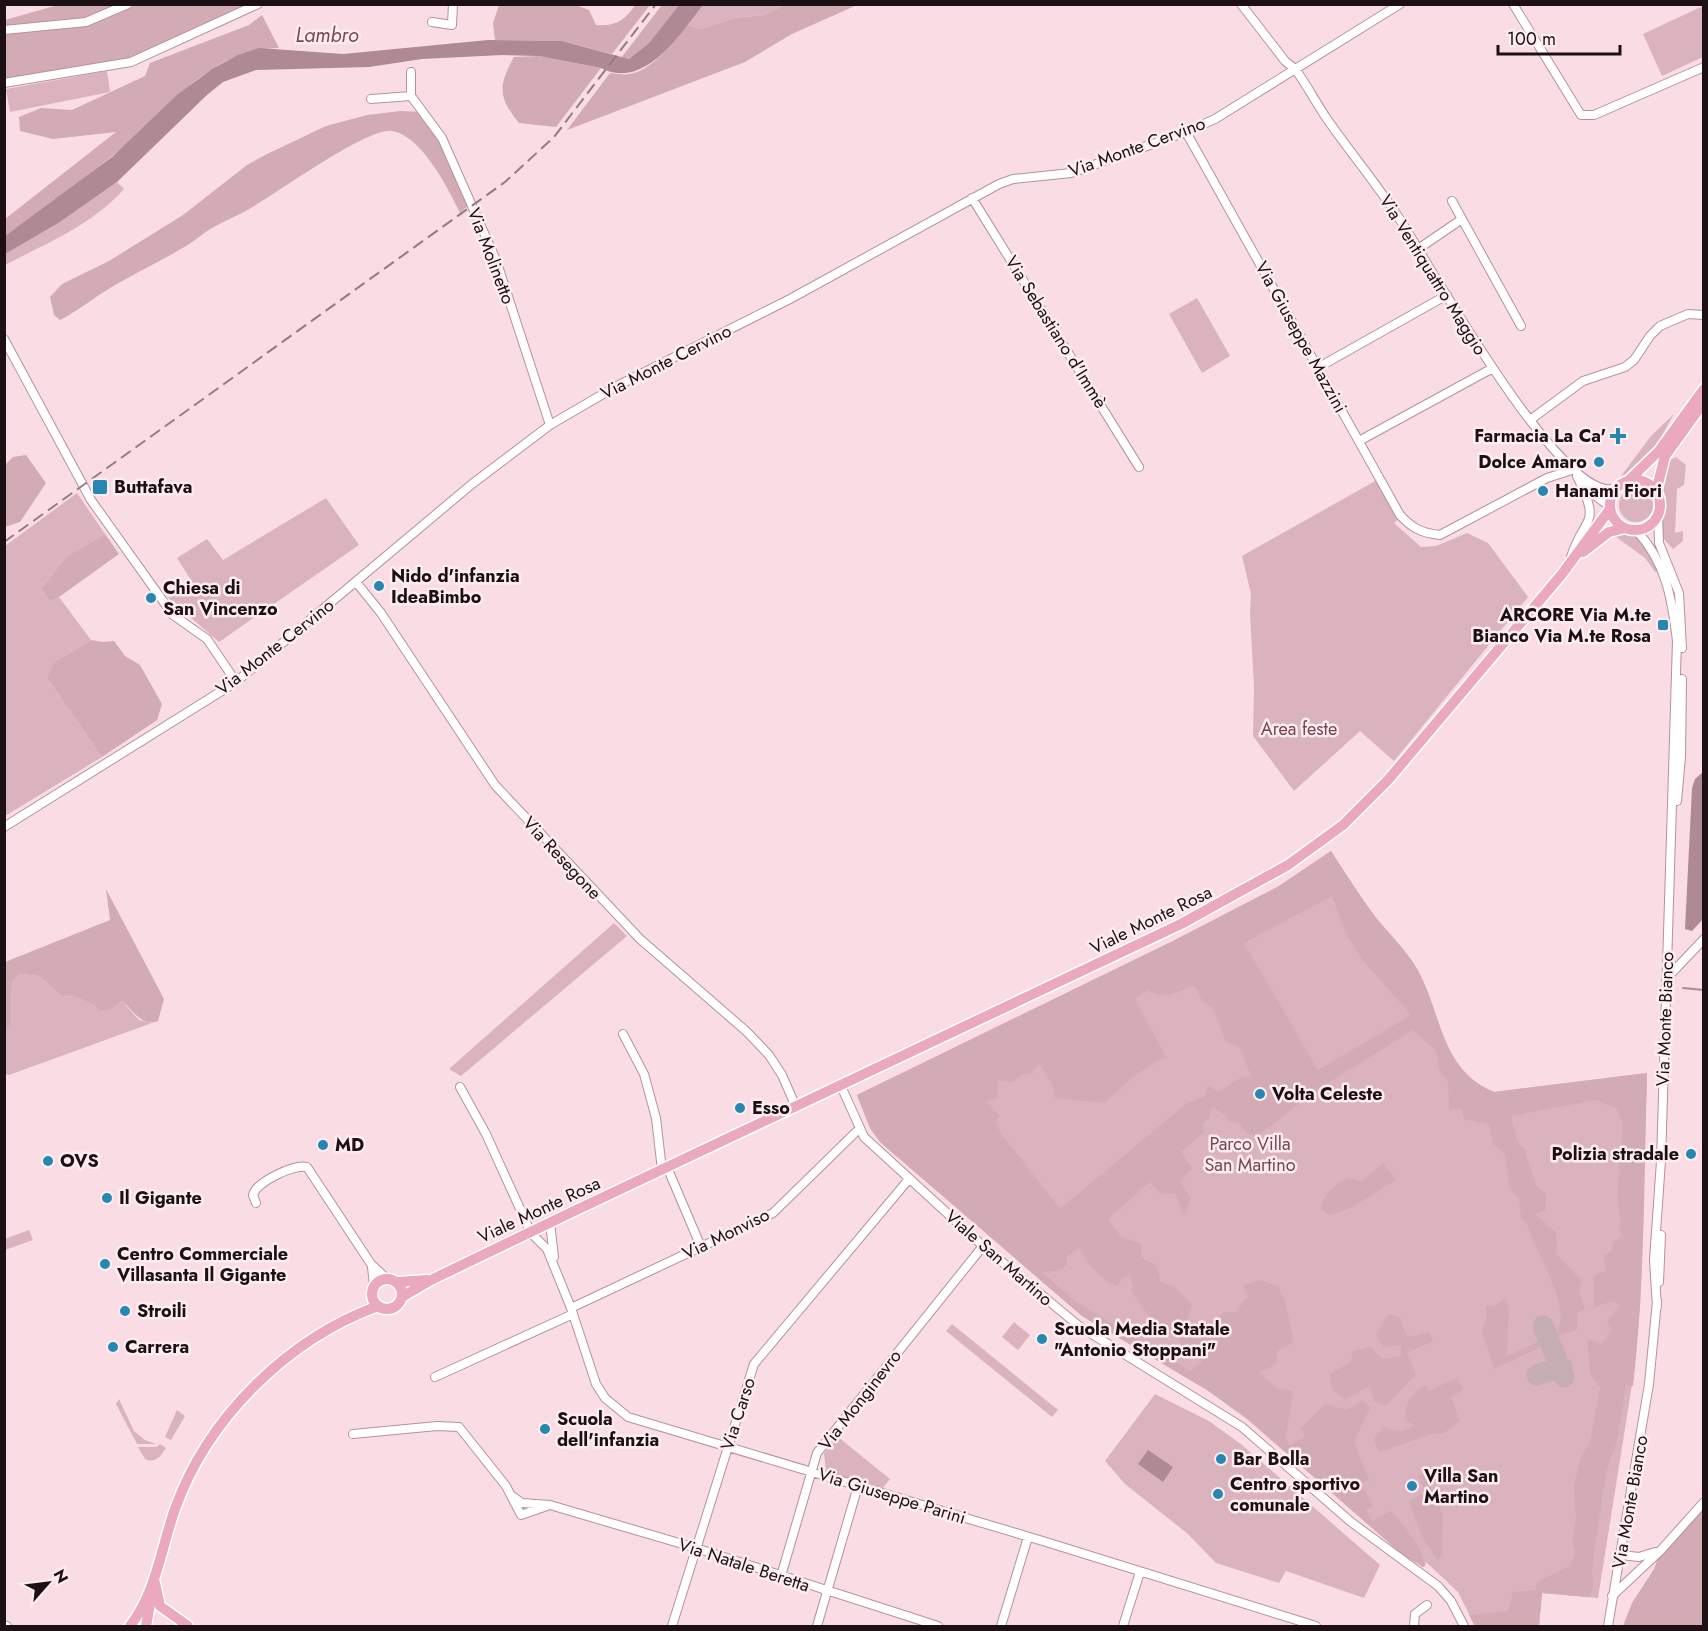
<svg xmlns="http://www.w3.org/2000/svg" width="1708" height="1631" font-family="Jost,sans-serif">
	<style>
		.green { fill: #dbb3be }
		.forest { fill: #d2abb5; fill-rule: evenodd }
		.water { fill: #af8994 }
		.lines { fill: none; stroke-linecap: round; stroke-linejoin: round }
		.stream { stroke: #af8994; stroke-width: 2 }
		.taxiway { stroke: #c6acb3; stroke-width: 21 }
		.minor-casing { stroke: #b5929b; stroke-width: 10 }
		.major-casing { stroke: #fff; stroke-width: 13 }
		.minor { stroke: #fff; stroke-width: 8 }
		.major { stroke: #eaa9bf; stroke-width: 10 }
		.rail { stroke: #927c82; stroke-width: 2; stroke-dasharray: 12 6; stroke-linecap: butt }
		.poi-dot { fill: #2787b3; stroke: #fdedf1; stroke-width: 2 }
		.labels { text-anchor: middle; stroke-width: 5; stroke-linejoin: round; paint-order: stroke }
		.street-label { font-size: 18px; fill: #1d1014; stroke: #fdedf1 }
		.poi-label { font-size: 18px; font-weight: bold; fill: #1d1014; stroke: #fdedf1; text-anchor: start }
		.park-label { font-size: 18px; fill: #794354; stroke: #fdedf1 }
		.water-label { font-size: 20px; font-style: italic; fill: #7a4455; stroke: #fdedf1 }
	</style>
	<rect width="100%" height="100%" fill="#fadce4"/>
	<!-- green -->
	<path class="green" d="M 703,5 L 785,5 L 763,15 L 734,18 L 701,29 L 687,25 Z
		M 1703,6 L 1703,57 L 1662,76 L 1643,34 Z
		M 107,71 L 110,92 L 10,112 L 6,89 Z
		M 117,182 L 124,189 C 92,225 47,243 5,265 L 4,254 L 60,222 Z
		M 1197,298 L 1230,356 L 1202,373 L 1169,314 Z
		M 1674,414 C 1661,436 1647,469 1621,476 L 1651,436 Z
		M 1676,457 L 1686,465 L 1684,485 L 1677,489 L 1675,533 L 1683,531 L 1683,541 L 1673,549 L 1662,537 L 1661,523 L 1666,507 L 1663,487 L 1668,461 Z
		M 1377,480 L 1399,519 L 1394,523 L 1421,547 L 1436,546 L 1467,533 L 1488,543 L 1528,597 L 1394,761 L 1360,731 L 1294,791 L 1253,736 L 1254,686 L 1250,614 L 1251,594 L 1242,556 Z
		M1619 505a17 17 0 1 1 34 0a17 17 0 1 1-34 0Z
		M 77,493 L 105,534 L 67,556 L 41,589 L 50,601 L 59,597 L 91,640 L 53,663 L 47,678 L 102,757 L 5,816 L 5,546 Z
		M 326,498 L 359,545 L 219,642 L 168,598 L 194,585 L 177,558 L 207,539 L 223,560 Z
		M 1623,531 C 1643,536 1650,553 1659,570 L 1655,572 L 1645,558 L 1612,534 Z
		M 1331,851 C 1346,874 1361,898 1377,919 C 1391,936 1406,950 1417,969 C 1442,1013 1440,1070 1494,1092 L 1647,1073 L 1640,1306 L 1634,1372 L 1598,1598 L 1542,1593 L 1539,1626 L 1475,1626 L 1458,1592 L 1426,1562 L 1425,1566 L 1422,1567 L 1248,1419 L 1207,1390 L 1082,1316 L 880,1142 L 870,1128 L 857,1095 L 1173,941 L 1279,886 Z
		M 614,923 L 627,936 L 461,1076 L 449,1069 Z
		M 20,974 L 39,976 L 62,996 L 76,997 L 93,1005 L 101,1012 L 112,1009 L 122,1001 L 139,1020 L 152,1023 L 9,1075 L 5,1074 L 4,1033 L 11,1023 L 12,982 Z
		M 29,1230 L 33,1240 L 5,1250 L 5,1239 Z
		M 1014,1322 L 1030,1335 L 1018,1350 L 1002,1337 Z
		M 952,1324 L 1058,1410 L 1052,1417 L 946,1331 Z
		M 1155,1394 L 1209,1421 L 1242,1445 L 1380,1565 L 1364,1598 L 1286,1571 L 1279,1583 L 1216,1563 L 1188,1534 L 1125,1484 L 1105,1461 Z
		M 119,1399 L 134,1431 L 145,1440 L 156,1444 L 137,1444 L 116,1404 Z
		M 177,1410 L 185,1416 L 171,1440 L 165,1437 Z
		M 838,1437 L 890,1479 L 882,1489 L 826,1471 L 824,1453 Z
		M 160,1444 L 166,1448 C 161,1456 155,1464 145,1459 L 138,1447 L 157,1447 Z"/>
	<!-- forest -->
	<path class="forest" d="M 58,5 L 251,5 L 130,59 L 5,80 L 5,20 Z
		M 499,5 L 576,5 L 589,10 L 596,25 C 614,27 626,20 635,5 L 650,5 L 612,54 L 562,41 L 495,40 L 493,23 Z
		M 662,5 L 679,5 L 649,43 L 629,59 L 621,58 Z
		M 785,5 L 857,5 L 792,34 L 745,62 L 567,130 L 610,73 C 616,74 624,75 630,74 C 653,70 672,42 687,25 L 701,29 L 734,18 L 763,15 Z
		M 262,15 L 279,48 C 206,49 164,115 111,157 C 77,184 41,211 5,236 L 5,219 L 116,132 L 53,139 L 20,131 L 19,117 L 41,108 L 72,110 L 145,76 L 150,63 L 249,25 Z
		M 539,56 L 601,68 L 556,127 L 519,123 C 498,97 498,86 514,57 Z
		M 401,111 L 424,112 L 471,203 L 460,213 C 448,188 421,135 392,131 C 367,127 275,195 249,209 C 237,216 224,221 212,228 C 203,233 195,241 186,246 C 161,261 135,273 110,288 C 93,298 78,311 60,320 L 54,315 L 50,297 L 62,284 L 109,261 L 183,215 L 247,165 L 265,155 L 326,126 L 367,115 Z
		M 26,455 L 46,483 L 20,522 L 5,527 L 5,465 L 13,457 Z
		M 105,534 L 119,554 L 59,597 L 50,601 L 41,589 L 67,556 Z
		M 91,640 L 103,642 L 114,641 L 125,656 L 140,665 L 162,704 L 157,720 L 102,757 L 47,678 L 53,663 Z
		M 1331,851 C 1346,874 1361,898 1377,919 C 1391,936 1406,950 1417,969 C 1442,1013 1440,1070 1494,1092 L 1647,1073 C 1644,1178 1645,1283 1633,1386 L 1626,1385 L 1617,1441 L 1606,1473 L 1592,1568 L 1593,1589 L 1589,1597 L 1542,1593 L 1539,1626 L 1475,1626 L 1469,1615 L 1508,1611 L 1513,1592 L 1536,1590 L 1537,1582 L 1570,1566 L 1575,1552 L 1572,1540 L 1576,1519 L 1574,1486 L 1581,1457 L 1590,1443 L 1600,1388 L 1590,1373 L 1587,1338 L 1601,1345 L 1611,1330 L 1607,1322 L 1620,1304 L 1610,1302 L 1594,1307 L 1594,1276 L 1605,1270 L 1604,1256 L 1611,1251 L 1614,1241 L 1622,1236 L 1618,1227 L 1621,1219 L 1617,1198 L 1623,1124 L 1616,1108 L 1596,1100 L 1511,1116 L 1517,1141 L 1524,1149 L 1537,1187 L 1546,1194 L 1546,1210 L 1535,1214 L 1556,1232 L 1557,1255 L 1582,1281 L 1579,1291 L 1585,1309 L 1577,1313 L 1577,1330 L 1556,1336 C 1573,1305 1537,1257 1528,1226 L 1521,1218 L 1519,1199 L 1509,1186 L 1505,1154 L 1493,1144 L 1489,1124 L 1464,1119 L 1461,1109 L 1449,1110 L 1448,1082 L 1439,1069 L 1436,1051 L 1413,1030 L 1317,1090 L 1256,1137 L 1248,1134 L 1239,1123 L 1229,1121 L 1222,1113 L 1212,1107 L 1209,1119 L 1203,1123 L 1204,1132 L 1181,1152 L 1192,1168 L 1180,1182 L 1191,1198 L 1184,1216 L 1176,1194 L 1160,1193 L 1150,1182 L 1108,1219 L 1122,1238 L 1141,1243 L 1141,1257 L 1157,1266 L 1160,1281 L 1176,1288 L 1192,1304 L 1184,1332 L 1199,1337 L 1224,1312 L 1236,1312 L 1248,1296 L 1243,1286 L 1259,1280 L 1278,1286 L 1285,1301 L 1294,1342 L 1277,1351 L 1276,1363 L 1268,1369 L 1258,1372 L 1278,1389 L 1294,1391 L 1285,1439 L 1290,1445 L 1305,1437 L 1301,1428 L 1325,1404 L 1347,1410 L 1363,1400 L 1370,1408 L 1354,1442 L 1369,1480 L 1361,1484 L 1373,1505 L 1366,1510 L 1372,1521 L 1391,1511 C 1401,1521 1428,1554 1424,1567 L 1404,1556 L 1247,1419 L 1207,1390 L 1082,1316 L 880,1142 L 870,1128 L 857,1095 L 1173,941 L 1279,886 ZM 1332,896 L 1347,936 L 1362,959 L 1411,1015 L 1318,1070 L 1244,943 ZM 1194,985 L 1201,999 L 1213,1008 L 1226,1042 L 1240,1048 L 1251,1076 L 1242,1077 L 1218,1092 L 1208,1085 L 1205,1096 L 1187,1103 L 1060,1209 L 1000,1132 L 996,1121 L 999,1115 L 986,1102 L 997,1098 L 998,1080 L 1012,1082 L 1022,1075 L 1032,1073 L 1039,1063 L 1052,1084 L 1055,1098 L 1105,1103 C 1118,1089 1148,1064 1166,1057 L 1135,999 L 1147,990 C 1163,1000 1178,992 1194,985 ZM 1079,1248 C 1088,1265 1101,1280 1118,1287 L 1121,1279 L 1130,1275 L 1133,1287 L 1131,1290 C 1140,1305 1159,1333 1177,1336 L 1186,1353 L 1203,1361 L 1191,1371 L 1075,1301 L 1042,1272 L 1061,1270 L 1067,1264 L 1067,1256 Z
		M 106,889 L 164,999 L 158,1021 C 141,1027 134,1011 122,1001 L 112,1009 L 101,1012 L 93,1005 L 76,997 L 62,996 L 39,976 L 20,974 L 12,982 L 11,1023 L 5,1033 L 5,962 L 110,920 Z
		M 1383,1163 L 1396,1180 L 1351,1208 L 1330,1215 L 1321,1209 C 1323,1194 1335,1185 1348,1178 L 1362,1181 Z
		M 1504,1299 L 1509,1306 L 1507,1356 L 1539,1341 L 1541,1347 L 1494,1369 L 1482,1330 L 1486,1320 L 1486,1306 L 1494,1306 Z
		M 1388,1314 L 1400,1317 L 1407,1337 L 1429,1332 L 1433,1341 L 1407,1353 L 1416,1374 L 1386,1406 L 1374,1401 L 1370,1386 L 1345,1400 L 1332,1389 L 1330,1374 L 1351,1362 L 1353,1351 L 1371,1347 L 1382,1359 L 1401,1356 L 1401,1345 L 1383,1347 L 1376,1335 Z
		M 1456,1378 L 1464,1389 L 1451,1397 L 1460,1421 L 1444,1433 L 1432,1434 L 1380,1452 L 1373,1440 L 1384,1427 C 1396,1432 1403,1434 1414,1425 L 1405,1420 C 1404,1406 1412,1390 1426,1385 L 1429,1391 Z
		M 1426,1474 L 1443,1515 L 1442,1555 L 1438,1561 L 1421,1535 L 1409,1501 L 1426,1492 L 1418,1476 Z
		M 1703,1502 L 1703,1625 L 1623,1626 L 1632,1603 L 1654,1569 L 1661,1550 Z"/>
	<!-- water -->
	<path class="water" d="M 679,5 L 703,5 C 680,34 644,91 601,68 L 539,56 L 502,55 L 422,59 L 369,67 L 256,70 L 223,82 L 207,95 L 117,182 L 60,222 L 5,254 L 5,236 L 112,157 L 178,94 L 212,69 L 238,55 L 259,48 L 343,54 L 488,40 L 562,41 L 629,59 L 649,43 Z
		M 1703,772 L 1703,919 L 1692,931 L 1685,929 L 1692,788 L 1695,779 Z
		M 1148,1450 L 1173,1467 L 1163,1482 L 1138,1464 Z"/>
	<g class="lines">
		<!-- stream -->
		<path class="stream" d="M 1683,988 L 1704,990"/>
		<!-- taxiway -->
		<path class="taxiway" d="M 1543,1326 L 1564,1377
			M 1537,1375 L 1562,1367"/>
		<defs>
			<path id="minor" d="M 1241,4 L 1285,61 L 1295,69 C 1307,85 1316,103 1327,119 C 1350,152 1375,182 1397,215 C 1426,258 1563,508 1616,488
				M 1513,4 L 1581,115 L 1594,115 L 1704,67
				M 432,22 L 452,25 L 453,4
				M 4,30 L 86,22 L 128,4
				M 411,72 L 411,96
				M 4,83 L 131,62 L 258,4
				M 371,99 L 411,96 L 442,138 L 496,260 L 550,425
				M 1186,132 L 1400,515 C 1412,528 1421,533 1440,535 L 1547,478 L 1572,470
				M 972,198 L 1139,467
				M 1452,201 L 1521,326
				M 1418,249 L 1462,219
				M 4,339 L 91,500 L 173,615 L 207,639 L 236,682
				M 1319,367 L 1447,295
				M 1530,420 L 1583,381 L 1625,367 L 1634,360 L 1650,336 L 1660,326 L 1688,314 L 1704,315
				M 1359,441 L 1491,369
				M 1583,486 L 1609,506
				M 1658,515 L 1659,543 L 1679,593 L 1682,648
				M 1636,530 C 1666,562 1672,599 1677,641 L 1661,1161 L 1654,1260 L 1657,1307
				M 1571,557 C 1585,514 1602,527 1577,476
				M 356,582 L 381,613 L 495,785 L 640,939 L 746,1031 L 769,1055 L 782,1075 L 796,1107
				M 1677,801 L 1681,757 L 1682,679
				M 4,827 L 236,682 L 472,484 L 550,425 L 615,387 L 790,299 L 999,184 L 1013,179 L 1071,173 L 1186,132 L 1215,119 L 1400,4
				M 1666,979 L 1704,939
				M 623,1034 L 644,1074 L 656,1118 L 662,1170
				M 841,1086 L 864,1137 L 983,1246 L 1079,1326 L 1242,1427 L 1351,1522 L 1438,1586 L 1451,1601 L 1464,1626
				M 460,1087 L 486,1134 L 531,1233 L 547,1249 L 571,1308 L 596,1384 L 605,1398 L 628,1417 L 1046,1542 L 1316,1626
				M 667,1167 L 701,1247
				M 256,1203 L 253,1195 C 256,1182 294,1164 307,1167 L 371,1264 L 387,1279
				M 550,1223 L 554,1257
				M 372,1267 L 374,1285
				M 1659,1282 L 1661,1235
				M 571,1308 L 773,1213 L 860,1128
				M 435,1377 L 573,1314
				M 353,1434 L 437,1426 L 459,1427 L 506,1486 L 521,1515 L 547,1506
				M 512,1496 L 522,1503 L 550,1505 L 696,1548 L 938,1626
				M 1621,1555 L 1639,1557 L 1655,1552
				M 781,1576 L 817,1453 L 983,1246
				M 1612,1596 L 1661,1550 L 1704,1502
				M 4,1625 L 7,1626
				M 672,1626 L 754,1364 L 909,1179
				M 817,1626 L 858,1486
				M 1001,1626 L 1028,1537
				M 1123,1626 L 1140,1572
				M 1414,1626 L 1415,1614 L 1427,1605
				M 1608,1626 L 1649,1384 L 1657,1301"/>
			<path id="major" d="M1610 505a25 25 0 1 1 50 0a25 25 0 1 1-50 0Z
				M 1629,480 L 1659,451 L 1704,389
				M 1656,492 L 1665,456 L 1704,402
				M 1583,552 L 1609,532 L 1625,528
				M372 1294a15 15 0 1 1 30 0a15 15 0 1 1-30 0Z
				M 397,1282 L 427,1280
				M 402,1297 L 431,1280 L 570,1213 L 1181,924 L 1288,865 L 1343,825 L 1388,780 L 1562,574 L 1610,509
				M 155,1583 L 160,1606 L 188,1626
				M 130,1626 C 156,1593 161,1548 175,1509 C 208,1417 288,1339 378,1306
				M 146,1626 L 151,1598"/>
		</defs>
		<!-- minor casing -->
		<use href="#minor" class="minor-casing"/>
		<!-- major casing -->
		<use href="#major" class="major-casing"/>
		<!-- minor -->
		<use href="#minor" class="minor"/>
		<!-- major -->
		<use href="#major" class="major"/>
		<!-- rail -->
		<path class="rail" d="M 4,542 L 505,182 L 554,137 L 656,4"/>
	</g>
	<!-- markers -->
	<g class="poi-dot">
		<path d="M1615 427h6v6h6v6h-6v6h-6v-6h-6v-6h6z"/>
		<circle cx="1599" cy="462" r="6"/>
		<rect x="92" y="479" width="16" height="16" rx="3"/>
		<circle cx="1543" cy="491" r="6"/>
		<circle cx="379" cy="586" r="6"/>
		<circle cx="151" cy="598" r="6"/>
		<rect x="1657" y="619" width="12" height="12" rx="3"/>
		<circle cx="1260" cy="1094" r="6"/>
		<circle cx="740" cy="1108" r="6"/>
		<circle cx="323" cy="1145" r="6"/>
		<circle cx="1691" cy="1154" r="6"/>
		<circle cx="48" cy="1161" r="6"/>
		<circle cx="107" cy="1198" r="6"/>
		<circle cx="105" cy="1264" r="6"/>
		<circle cx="125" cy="1311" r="6"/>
		<circle cx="1042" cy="1339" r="6"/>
		<circle cx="113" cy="1347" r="6"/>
		<circle cx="545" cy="1429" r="6"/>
		<circle cx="1221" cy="1459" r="6"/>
		<circle cx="1412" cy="1486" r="6"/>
		<circle cx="1218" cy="1494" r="6"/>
	</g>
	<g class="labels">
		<!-- street labels -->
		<g class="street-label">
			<text transform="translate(1137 147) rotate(-20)" y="6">Via Monte Cervino</text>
			<text transform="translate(491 256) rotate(69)" y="6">Via Molinetto</text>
			<text transform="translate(1433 275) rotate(58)" y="6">Via Ventiquattro Maggio</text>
			<text transform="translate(1056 332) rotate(58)" y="6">Via Sebastiano d'Immè</text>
			<text transform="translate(1301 337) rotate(61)" y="6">Via Giuseppe Mazzini</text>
			<text transform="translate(666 362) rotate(-27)" y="6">Via Monte Cervino</text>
			<text transform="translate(275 647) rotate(-38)" y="6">Via Monte Cervino</text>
			<text transform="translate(562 858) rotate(47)" y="6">Via Resegone</text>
			<text transform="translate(1151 920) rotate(-26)" y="6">Viale Monte Rosa</text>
			<text transform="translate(1665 1019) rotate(-88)" y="6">Via Monte Bianco</text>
			<text transform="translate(539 1210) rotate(-25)" y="6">Viale Monte Rosa</text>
			<text transform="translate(726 1234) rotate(-26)" y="6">Via Monviso</text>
			<text transform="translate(999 1258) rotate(41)" y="6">Viale San Martino</text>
			<text transform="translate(860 1400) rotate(-52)" y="6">Via Monginevro</text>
			<text transform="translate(738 1414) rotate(-72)" y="6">Via Carso</text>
			<text transform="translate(892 1496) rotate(17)" y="6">Via Giuseppe Parini</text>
			<text transform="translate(1630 1502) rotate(-80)" y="6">Via Monte Bianco</text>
			<text transform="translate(744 1565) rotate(18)" y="6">Via Natale Beretta</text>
		</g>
		<!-- poi labels -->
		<g class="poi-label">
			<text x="1606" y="442" text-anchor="end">Farmacia La Ca'</text>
			<text x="1587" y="468" text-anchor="end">Dolce Amaro</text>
			<text x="114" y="493">Buttafava</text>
			<text x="1555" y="497">Hanami Fiori</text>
			<text x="391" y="582">Nido d'infanzia<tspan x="391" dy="21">IdeaBimbo</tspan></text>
			<text x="163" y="594">Chiesa di<tspan x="163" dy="21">San Vincenzo</tspan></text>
			<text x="1651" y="621" text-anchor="end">ARCORE Via M.te<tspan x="1651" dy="21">Bianco Via M.te Rosa</tspan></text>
			<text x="1272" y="1100">Volta Celeste</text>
			<text x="752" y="1114">Esso</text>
			<text x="335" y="1151">MD</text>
			<text x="1679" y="1160" text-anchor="end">Polizia stradale</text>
			<text x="60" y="1167">OVS</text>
			<text x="119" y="1204">Il Gigante</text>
			<text x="117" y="1260">Centro Commerciale<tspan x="117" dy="21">Villasanta Il Gigante</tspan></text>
			<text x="137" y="1317">Stroili</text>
			<text x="1054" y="1335">Scuola Media Statale<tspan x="1054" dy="21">"Antonio Stoppani"</tspan></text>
			<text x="125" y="1353">Carrera</text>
			<text x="557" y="1425">Scuola<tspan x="557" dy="21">dell'infanzia</tspan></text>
			<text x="1233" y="1465">Bar Bolla</text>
			<text x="1424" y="1482">Villa San<tspan x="1424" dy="21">Martino</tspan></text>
			<text x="1230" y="1490">Centro sportivo<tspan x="1230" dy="21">comunale</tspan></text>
		</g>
		<!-- park labels -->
		<g class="park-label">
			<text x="1299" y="735">Area feste</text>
			<text x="1250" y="1150">Parco Villa<tspan x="1250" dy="21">San Martino</tspan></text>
		</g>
		<!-- water labels -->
		<g class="water-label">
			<text x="327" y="42">Lambro</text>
		</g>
	</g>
	<!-- border -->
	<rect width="1708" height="1631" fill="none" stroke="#1d1014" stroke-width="12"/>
	<!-- north arrow -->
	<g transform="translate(48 1583) rotate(62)" stroke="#fdedf1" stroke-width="4.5" paint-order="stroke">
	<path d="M0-4.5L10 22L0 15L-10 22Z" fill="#1d1014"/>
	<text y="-9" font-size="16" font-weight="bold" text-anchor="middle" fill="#1d1014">N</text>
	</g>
	<!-- scale -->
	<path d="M1498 45v9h122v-9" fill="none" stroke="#1d1014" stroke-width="3"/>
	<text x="1507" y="45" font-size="18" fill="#1d1014" stroke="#fdedf1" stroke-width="4.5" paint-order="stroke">100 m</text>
</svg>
